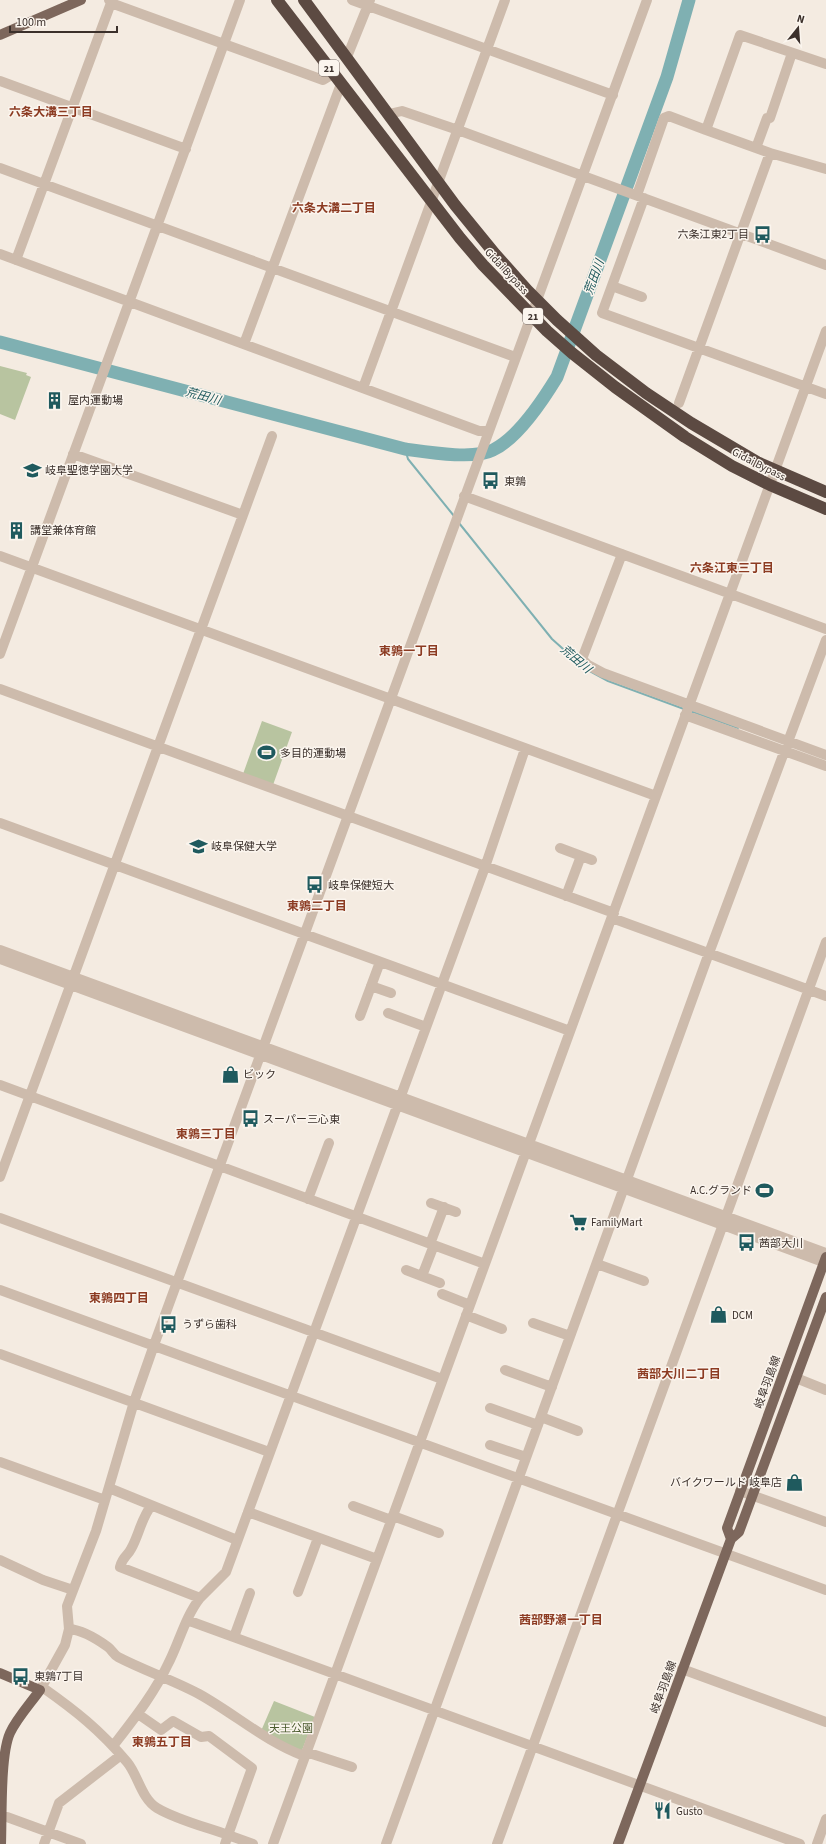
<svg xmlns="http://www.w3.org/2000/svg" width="826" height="1844" font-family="'Source Sans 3','Noto Sans JP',sans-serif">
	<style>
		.green { fill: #b8c4a0 }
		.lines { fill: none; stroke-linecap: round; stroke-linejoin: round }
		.stream { stroke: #7fb0b2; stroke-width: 2 }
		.river { stroke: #7fb0b2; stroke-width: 13 }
		.minor { stroke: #cdbbac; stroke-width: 10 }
		.major { stroke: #7d675c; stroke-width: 10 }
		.highway { stroke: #5c4a42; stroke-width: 12 }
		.labels { text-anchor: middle; stroke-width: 3; stroke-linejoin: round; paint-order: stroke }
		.shield { fill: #fbf5ee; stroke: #756b66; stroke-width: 1 }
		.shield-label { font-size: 10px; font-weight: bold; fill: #3b302b }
		.poi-label { font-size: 11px; fill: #3b302b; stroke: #fbf5ee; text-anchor: start }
		.street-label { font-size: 11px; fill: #3b302b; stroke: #fbf5ee }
		.park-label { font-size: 11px; fill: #4a5a2e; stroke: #fbf5ee }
		.neighbourhood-label { font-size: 12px; font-weight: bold; fill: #8c3b22; stroke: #fbf5ee }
		.water-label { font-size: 12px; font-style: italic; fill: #1f5a5e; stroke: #fbf5ee }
	</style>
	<rect width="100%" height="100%" fill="#f4ebe1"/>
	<!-- green -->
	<path class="green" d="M 0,366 L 27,373 L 26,375 L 31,377 L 15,420 L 0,414 Z
		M 262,721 L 292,732 L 273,785 L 243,774 Z
		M 274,1701 L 315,1717 L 301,1753 L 261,1731 Z"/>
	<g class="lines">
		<!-- stream -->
		<path class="stream" d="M 405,449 L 408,459 L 454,516
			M 459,523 L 552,639 L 581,665
			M 586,669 L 608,681 L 684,709
			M 690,711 L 738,728"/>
		<!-- river -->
		<path class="river" d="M 0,342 L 405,449 C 427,452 474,460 493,450 C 518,438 543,400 557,377 L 667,77 L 689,0"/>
		<!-- minor -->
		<path class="minor" d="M 352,0 L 613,95
			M 111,3 L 323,80 L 333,74
			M 347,57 L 370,0
			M 826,64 L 740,35 L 706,130 L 770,153 L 826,169
			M 0,81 L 186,149
			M 389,114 L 402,111 L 458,130 L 826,265
			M 756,148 L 767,118 L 770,118 L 792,53
			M 0,168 L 515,357
			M 637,195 L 664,118 L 669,116 L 706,130
			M 644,198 L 602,313 L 826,394
			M 0,254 L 479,431 L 487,431
			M 16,260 L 111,3 L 109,0
			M 612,286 L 642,297
			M 244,344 L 341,84
			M 363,388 L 505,0
			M 679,403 L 770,153
			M 73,454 L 243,515
			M 464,496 L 826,629
			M 622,554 L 582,659 L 588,665 L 603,673 L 826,755
			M 0,556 L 656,796
			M 0,654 L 240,0
			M 0,689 L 614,913
			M 685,715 L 826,766
			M 0,823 L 570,1031
			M 560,848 L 592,860
			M 566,896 L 581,856
			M 612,918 L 826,996
			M 0,950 L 826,1253
			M 0,959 L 826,1263
			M 371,986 L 391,993
			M 388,1013 L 426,1027
			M 360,1016 L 380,962
			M 0,1085 L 485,1264
			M 0,1177 L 272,436
			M 308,1199 L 329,1143
			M 431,1203 L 456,1212
			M 0,1218 L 442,1379
			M 430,1244 L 444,1207
			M 597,1264 L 644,1281
			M 406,1270 L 440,1283
			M 422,1276 L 434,1245
			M 0,1290 L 826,1590
			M 442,1294 L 470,1305
			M 466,1315 L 502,1329
			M 533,1323 L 570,1336
			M 0,1354 L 269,1452
			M 505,1370 L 552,1387
			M 796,1378 L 826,1390
			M 490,1408 L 538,1425
			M 541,1417 L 578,1431
			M 490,1445 L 526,1457
			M 0,1462 L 105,1500
			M 109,1488 L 237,1540
			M 740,1491 L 826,1522
			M 353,1506 L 391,1520
			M 248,1512 L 377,1559
			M 393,1516 L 439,1533
			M 0,1560 L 43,1580 L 73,1590
			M 298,1592 L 318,1538
			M 200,1598 L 226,1572 L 485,867 L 525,749
			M 187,1620 L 800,1844
			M 69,1629 C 82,1630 97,1639 108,1647 C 112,1650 113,1654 118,1657 C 145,1671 173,1680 199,1694 C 235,1714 266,1742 304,1756
			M 234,1637 L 250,1593
			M 682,1669 L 826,1722
			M 42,1687 C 76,1711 100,1730 127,1762 C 138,1775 141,1798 157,1808 C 177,1820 206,1827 228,1835 L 252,1768 L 209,1736 L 201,1737 L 173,1721 L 161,1730 L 138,1714
			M 40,1690 L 65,1645 L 69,1629 L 67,1606 L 96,1531 L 134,1402 L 154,1345 L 647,0
			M 113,1746 C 133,1720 154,1694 168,1664 C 179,1643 185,1617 200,1598 L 120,1567 C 123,1556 127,1557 131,1549 C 139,1535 141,1519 151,1506
			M 306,1752 L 352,1767
			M 2,1817 L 7,1817 L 81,1844
			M 44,1844 L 59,1803 L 121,1755
			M 225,1844 L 228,1835 L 253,1844
			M 273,1844 L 826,331
			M 386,1844 L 709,953 L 826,640
			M 497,1844 L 826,942
			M 817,1844 L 826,1819"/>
		<!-- major -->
		<path class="major" d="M 0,35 L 81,0
			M 731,1539 L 727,1528 L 826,1257
			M 0,1673 L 40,1690 C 30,1704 17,1718 10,1733 C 0,1755 2,1818 1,1844
			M 618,1844 L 731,1539 L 739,1532 L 826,1297"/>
		<!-- highway -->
		<path class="highway" d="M 277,0 L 460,238 L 483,265 L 547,331 L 572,353 L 615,387 L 685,437 L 732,466 L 770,485 L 826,509
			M 304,0 L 455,205 L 495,254 L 527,290 L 557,320 L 596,355 L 646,393 L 691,423 L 757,462 L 826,492"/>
	</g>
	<!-- icons -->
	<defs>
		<symbol id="bus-bare" viewBox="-9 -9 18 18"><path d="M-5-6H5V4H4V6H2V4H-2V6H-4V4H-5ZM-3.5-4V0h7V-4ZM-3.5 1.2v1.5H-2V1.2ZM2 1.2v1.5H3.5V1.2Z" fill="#1f5a5e" stroke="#fbf5ee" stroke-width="2.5" paint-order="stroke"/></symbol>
		<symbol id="building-bare" viewBox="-9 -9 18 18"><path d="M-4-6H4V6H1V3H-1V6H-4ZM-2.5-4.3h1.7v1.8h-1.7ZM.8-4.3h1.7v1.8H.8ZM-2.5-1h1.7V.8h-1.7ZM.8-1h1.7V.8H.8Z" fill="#1f5a5e" stroke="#fbf5ee" stroke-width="2.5" paint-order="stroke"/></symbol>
		<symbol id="university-bare" viewBox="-9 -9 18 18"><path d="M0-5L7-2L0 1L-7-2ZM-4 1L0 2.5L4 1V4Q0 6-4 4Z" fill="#1f5a5e" stroke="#fbf5ee" stroke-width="2.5" paint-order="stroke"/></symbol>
		<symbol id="stadium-bare" viewBox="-9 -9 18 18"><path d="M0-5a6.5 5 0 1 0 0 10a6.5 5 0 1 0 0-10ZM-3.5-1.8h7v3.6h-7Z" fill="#1f5a5e" stroke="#fbf5ee" stroke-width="2.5" paint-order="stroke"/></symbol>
		<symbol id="shop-bare" viewBox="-9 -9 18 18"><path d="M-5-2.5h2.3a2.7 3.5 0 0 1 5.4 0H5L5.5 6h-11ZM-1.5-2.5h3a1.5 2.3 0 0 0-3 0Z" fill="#1f5a5e" stroke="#fbf5ee" stroke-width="2.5" paint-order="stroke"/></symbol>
		<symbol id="supermarket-bare" viewBox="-9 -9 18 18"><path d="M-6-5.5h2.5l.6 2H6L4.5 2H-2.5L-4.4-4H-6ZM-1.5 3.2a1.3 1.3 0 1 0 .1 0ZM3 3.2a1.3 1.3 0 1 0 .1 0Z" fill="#1f5a5e" stroke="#fbf5ee" stroke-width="2.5" paint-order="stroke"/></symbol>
		<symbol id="restaurant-bare" viewBox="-9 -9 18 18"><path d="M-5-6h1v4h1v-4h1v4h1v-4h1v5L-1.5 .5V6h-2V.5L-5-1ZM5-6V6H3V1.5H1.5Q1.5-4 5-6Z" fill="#1f5a5e" stroke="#fbf5ee" stroke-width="2.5" paint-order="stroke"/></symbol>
	</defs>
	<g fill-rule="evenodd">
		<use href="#bus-bare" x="750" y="222" width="25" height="25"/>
		<use href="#building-bare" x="42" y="388" width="25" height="25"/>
		<use href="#university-bare" x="20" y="458" width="25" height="25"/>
		<use href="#bus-bare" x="478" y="468" width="25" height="25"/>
		<use href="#building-bare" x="4" y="518" width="25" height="25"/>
		<use href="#stadium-bare" x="254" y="740" width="25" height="25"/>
		<use href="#university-bare" x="186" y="834" width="25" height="25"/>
		<use href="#bus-bare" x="302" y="872" width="25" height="25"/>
		<use href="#shop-bare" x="218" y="1062" width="25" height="25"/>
		<use href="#bus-bare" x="238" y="1106" width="25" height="25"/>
		<use href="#stadium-bare" x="752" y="1178" width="25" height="25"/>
		<use href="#supermarket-bare" x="566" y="1210" width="25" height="25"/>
		<use href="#bus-bare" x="734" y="1230" width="25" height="25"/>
		<use href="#shop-bare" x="706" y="1302" width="25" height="25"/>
		<use href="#bus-bare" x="156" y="1312" width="25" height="25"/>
		<use href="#shop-bare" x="782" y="1470" width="25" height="25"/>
		<use href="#bus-bare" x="8" y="1664" width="25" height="25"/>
		<use href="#restaurant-bare" x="650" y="1798" width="25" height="25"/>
	</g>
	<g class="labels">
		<!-- shield labels -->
		<g class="shield">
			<rect x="319" y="60" width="20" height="16" rx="3"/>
			<rect x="523" y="308" width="20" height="16" rx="3"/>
		</g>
		<g class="shield-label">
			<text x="329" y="72">21</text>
			<text x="533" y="320">21</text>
		</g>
		<!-- poi labels -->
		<g class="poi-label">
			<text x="749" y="238" text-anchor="end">六条江東2丁目</text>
			<text x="68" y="404">屋内運動場</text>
			<text x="45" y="474">岐阜聖徳学園大学</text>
			<text x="504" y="485">東鶉</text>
			<text x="30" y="534">講堂兼体育館</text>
			<text x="280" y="757">多目的運動場</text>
			<text x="211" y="850">岐阜保健大学</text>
			<text x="328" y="889">岐阜保健短大</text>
			<text x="243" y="1078">ビック</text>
			<text x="263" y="1123">スーパー三心東</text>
			<text x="752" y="1194" text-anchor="end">A.C.グランド</text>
			<text x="591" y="1226">FamilyMart</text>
			<text x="759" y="1247">茜部大川</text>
			<text x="732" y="1319">DCM</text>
			<text x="182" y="1328">うずら歯科</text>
			<text x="782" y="1486" text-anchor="end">バイクワールド 岐阜店</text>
			<text x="34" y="1680">東鶉7丁目</text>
			<text x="676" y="1815">Gusto</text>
		</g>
		<!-- street labels -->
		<g class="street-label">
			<text transform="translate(507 271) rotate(47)" y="4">Gidai Bypass</text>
			<text transform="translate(759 464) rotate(27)" y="4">Gidai Bypass</text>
			<text transform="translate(767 1382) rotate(-70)" y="4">岐阜羽島線</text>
			<text transform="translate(663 1687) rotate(-70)" y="4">岐阜羽島線</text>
		</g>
		<!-- park labels -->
		<g class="park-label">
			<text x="291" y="1732">天王公園</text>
		</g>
		<!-- neighbourhood labels -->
		<g class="neighbourhood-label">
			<text x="51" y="116">六条大溝三丁目</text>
			<text x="334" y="212">六条大溝二丁目</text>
			<text x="732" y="572">六条江東三丁目</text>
			<text x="409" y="655">東鶉一丁目</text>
			<text x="317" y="910">東鶉二丁目</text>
			<text x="206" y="1138">東鶉三丁目</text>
			<text x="119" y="1302">東鶉四丁目</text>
			<text x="679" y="1378">茜部大川二丁目</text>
			<text x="561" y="1624">茜部野瀬一丁目</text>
			<text x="162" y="1746">東鶉五丁目</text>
		</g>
		<!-- water labels -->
		<g class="water-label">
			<text transform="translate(594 277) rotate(-70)" y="4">荒田川</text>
			<text transform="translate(203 396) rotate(15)" y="4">荒田川</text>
			<text transform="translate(576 659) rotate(40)" y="4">荒田川</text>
		</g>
	</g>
	<!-- north arrow -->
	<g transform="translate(798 28) rotate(17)" stroke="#fbf5ee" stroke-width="3" paint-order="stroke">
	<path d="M0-3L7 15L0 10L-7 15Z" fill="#3b302b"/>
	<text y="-6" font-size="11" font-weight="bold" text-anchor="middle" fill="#3b302b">N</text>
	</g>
	<!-- scale -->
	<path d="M10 26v6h107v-6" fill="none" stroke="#3b302b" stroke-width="2"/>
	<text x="16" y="26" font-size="12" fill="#3b302b" stroke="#fbf5ee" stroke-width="3" paint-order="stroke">100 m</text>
</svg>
